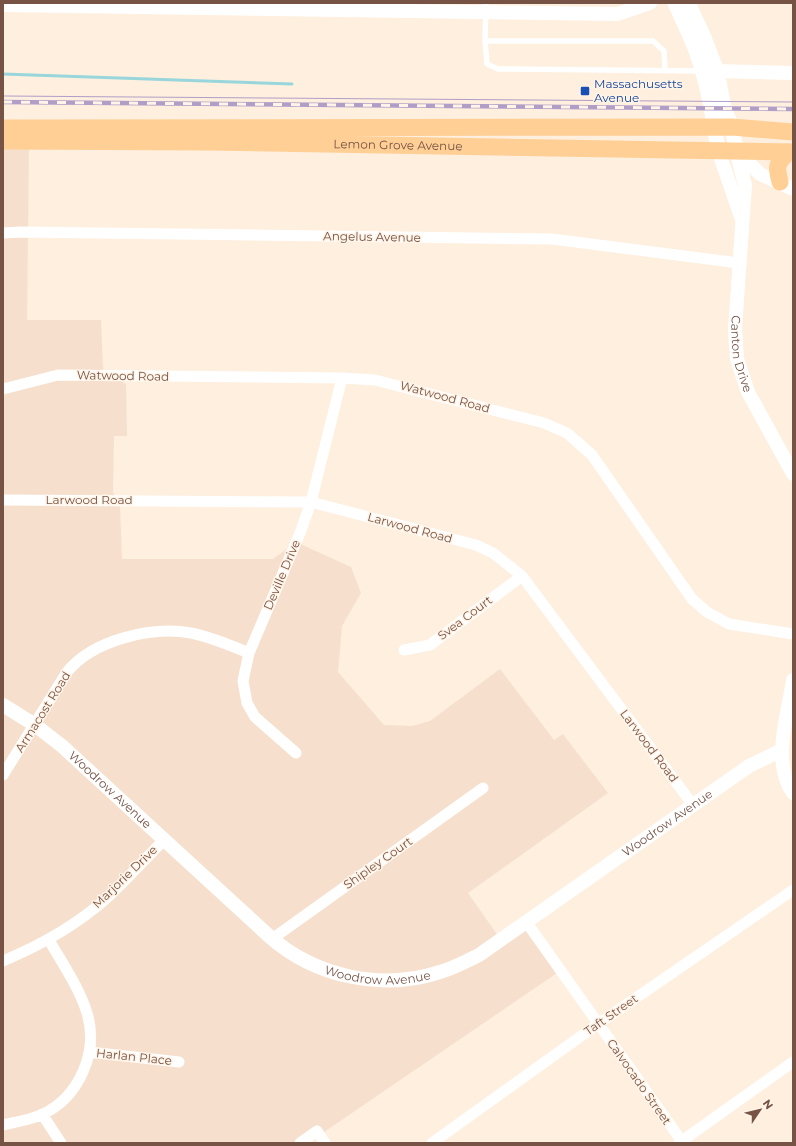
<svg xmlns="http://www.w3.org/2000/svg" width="796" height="1146" font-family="Montserrat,sans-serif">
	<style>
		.residential { fill: #f6e0cd }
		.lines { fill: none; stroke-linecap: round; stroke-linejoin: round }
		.stream { stroke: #98d6db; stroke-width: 3 }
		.service { stroke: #fff; stroke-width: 5.5 }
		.minor { stroke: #fff; stroke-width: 11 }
		.tertiary { stroke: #fff; stroke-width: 14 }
		.secondary { stroke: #fff; stroke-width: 15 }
		.primary { stroke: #ffcf95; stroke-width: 17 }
		.tram { stroke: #b19ec7; stroke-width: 1 }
		.rail-casing { stroke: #b19ec7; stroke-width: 4.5 }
		.rail { stroke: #fff4e7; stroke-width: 3; stroke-dasharray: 9; stroke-linecap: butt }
		.transit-dot { fill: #1a4fb4; stroke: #fff4e7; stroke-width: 1.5 }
		.labels { text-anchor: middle; stroke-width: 3; stroke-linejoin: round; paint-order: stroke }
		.transit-label { font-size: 12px; fill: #164399; stroke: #fff4e7; text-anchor: start }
		.street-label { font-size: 12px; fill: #765345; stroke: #fff4e7 }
	</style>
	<rect width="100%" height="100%" fill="#feefdf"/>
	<!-- residential -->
	<path class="residential" d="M 3,147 L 29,147 L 27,320 L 101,320 L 103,369 L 126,384 L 127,436 L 114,436 L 113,492 L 120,507 L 122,559 L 273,559 L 296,542 L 351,567 L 361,593 L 342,626 L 338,672 L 384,725 L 412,726 L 430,721 L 500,669 L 554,740 L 563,734 L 608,793 L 468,893 L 501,940 L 525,924 L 557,973 L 308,1143 L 3,1143 Z"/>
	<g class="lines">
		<!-- stream -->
		<path class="stream" d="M 3,74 L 292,84"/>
		<!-- service -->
		<path class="service" d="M 485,41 L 486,3
			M 665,70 L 664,51 L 653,41 L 485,41 L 487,64 L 498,69 L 701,71"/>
		<!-- minor -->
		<path class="minor" d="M 3,233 L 20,232 L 552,239 L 739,263
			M 3,389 L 58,375 L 342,378 L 375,380 L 544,423 L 567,433 L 592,455 L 692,599 L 707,612 L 729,624 L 793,634
			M 3,500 L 311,502 L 476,545 L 493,553 L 522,576 L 693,805
			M 404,650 L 430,645 L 522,576
			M 296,753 L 255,717 L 247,703 L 243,681 L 249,653 L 300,533 L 311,502 L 342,378
			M 3,775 L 67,672 C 93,640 151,626 191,633 C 210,637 230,645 249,653
			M 527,923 L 683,1143
			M 272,939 L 483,788
			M 3,961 C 41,945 77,925 108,897 C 127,879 145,859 164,840
			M 89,1052 L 179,1062
			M 42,1114 L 61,1143
			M 3,1125 C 16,1122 29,1120 41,1115 C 79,1098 99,1052 87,1013 C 79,987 62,963 49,940
			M 300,1143 L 317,1131 L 325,1143
			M 432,1143 L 598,1024 L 793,890
			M 679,1143 L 793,1062"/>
		<!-- tertiary -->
		<g class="tertiary">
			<path d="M 3,5 L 618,14 L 650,3"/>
			<path d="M 717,71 L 793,73"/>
			<path d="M 718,150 L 741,217"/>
			<path id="s1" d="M 736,150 L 745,185 L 735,329 L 737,359 L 748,392 L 793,474"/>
			<path d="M 736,150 L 760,174 L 793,189"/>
			<path d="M 793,680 C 788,715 771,762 793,793"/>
			<path id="s2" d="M 3,705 L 35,725 L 62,746 L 269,936 C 315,977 382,991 440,972 C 454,968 467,961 479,955 L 749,766 L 782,750"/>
		</g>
		<!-- secondary -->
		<path class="secondary" d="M 675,3 C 682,20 691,36 697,54 C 708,85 713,117 718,150
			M 688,3 L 703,35 L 717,71 L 724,108 L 732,127 L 736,150"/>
		<!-- primary -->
		<g class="primary">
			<path d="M 3,128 L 732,127 L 793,132"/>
			<path id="s3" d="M 3,141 L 208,142 L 793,152"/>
			<path d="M 780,182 C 776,165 776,165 788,152"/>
		</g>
		<!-- tram -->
		<path class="tram" d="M 3,96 L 793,102"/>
		<defs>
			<path id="rail" d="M 3,102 L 793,109"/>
		</defs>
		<!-- rail casing -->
		<use href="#rail" class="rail-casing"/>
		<!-- rail -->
		<use href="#rail" class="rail"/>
	</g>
	<!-- markers -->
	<rect class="transit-dot" x="580" y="86" width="10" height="10" rx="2"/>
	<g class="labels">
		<!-- transit labels -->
		<g class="transit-label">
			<text x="594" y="88">Massachusetts<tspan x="594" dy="14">Avenue</tspan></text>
		</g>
		<!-- street labels -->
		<g class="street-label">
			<text dy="4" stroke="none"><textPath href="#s3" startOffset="395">Lemon Grove Avenue</textPath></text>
			<text transform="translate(372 237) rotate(1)" y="4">Angelus Avenue</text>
			<text dy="4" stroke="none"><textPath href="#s1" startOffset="206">Canton Drive</textPath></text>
			<text transform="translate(123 376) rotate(1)" y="4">Watwood Road</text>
			<text transform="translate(445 397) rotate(15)" y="4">Watwood Road</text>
			<text x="89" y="504">Larwood Road</text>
			<text transform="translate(410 528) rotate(15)" y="4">Larwood Road</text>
			<text transform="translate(282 575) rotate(-67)" y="4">Deville Drive</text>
			<text transform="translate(465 618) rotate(-37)" y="4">Svea Court</text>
			<text transform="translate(43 712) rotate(-58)" y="4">Armacost Road</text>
			<text transform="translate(649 746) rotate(53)" y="4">Larwood Road</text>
			<text dy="4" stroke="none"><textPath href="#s2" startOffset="137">Woodrow Avenue</textPath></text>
			<text dy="4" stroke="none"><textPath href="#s2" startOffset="808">Woodrow Avenue</textPath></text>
			<text transform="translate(378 863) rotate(-35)" y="4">Shipley Court</text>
			<text transform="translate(125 877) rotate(-44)" y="4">Marjorie Drive</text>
			<text dy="4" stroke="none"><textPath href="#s2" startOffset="472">Woodrow Avenue</textPath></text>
			<text transform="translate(611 1015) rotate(-35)" y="4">Taft Street</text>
			<text transform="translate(134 1057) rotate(6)" y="4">Harlan Place</text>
			<text transform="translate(639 1082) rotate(55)" y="4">Calvocado Street</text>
		</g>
	</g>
	<!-- border -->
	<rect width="796" height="1146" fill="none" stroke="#765345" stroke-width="8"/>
	<!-- north arrow -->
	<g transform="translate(760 1110) rotate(55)" stroke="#fff4e7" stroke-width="3" paint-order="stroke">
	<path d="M0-3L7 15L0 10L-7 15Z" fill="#765345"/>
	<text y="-6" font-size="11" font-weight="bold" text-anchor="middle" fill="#765345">N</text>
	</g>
</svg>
